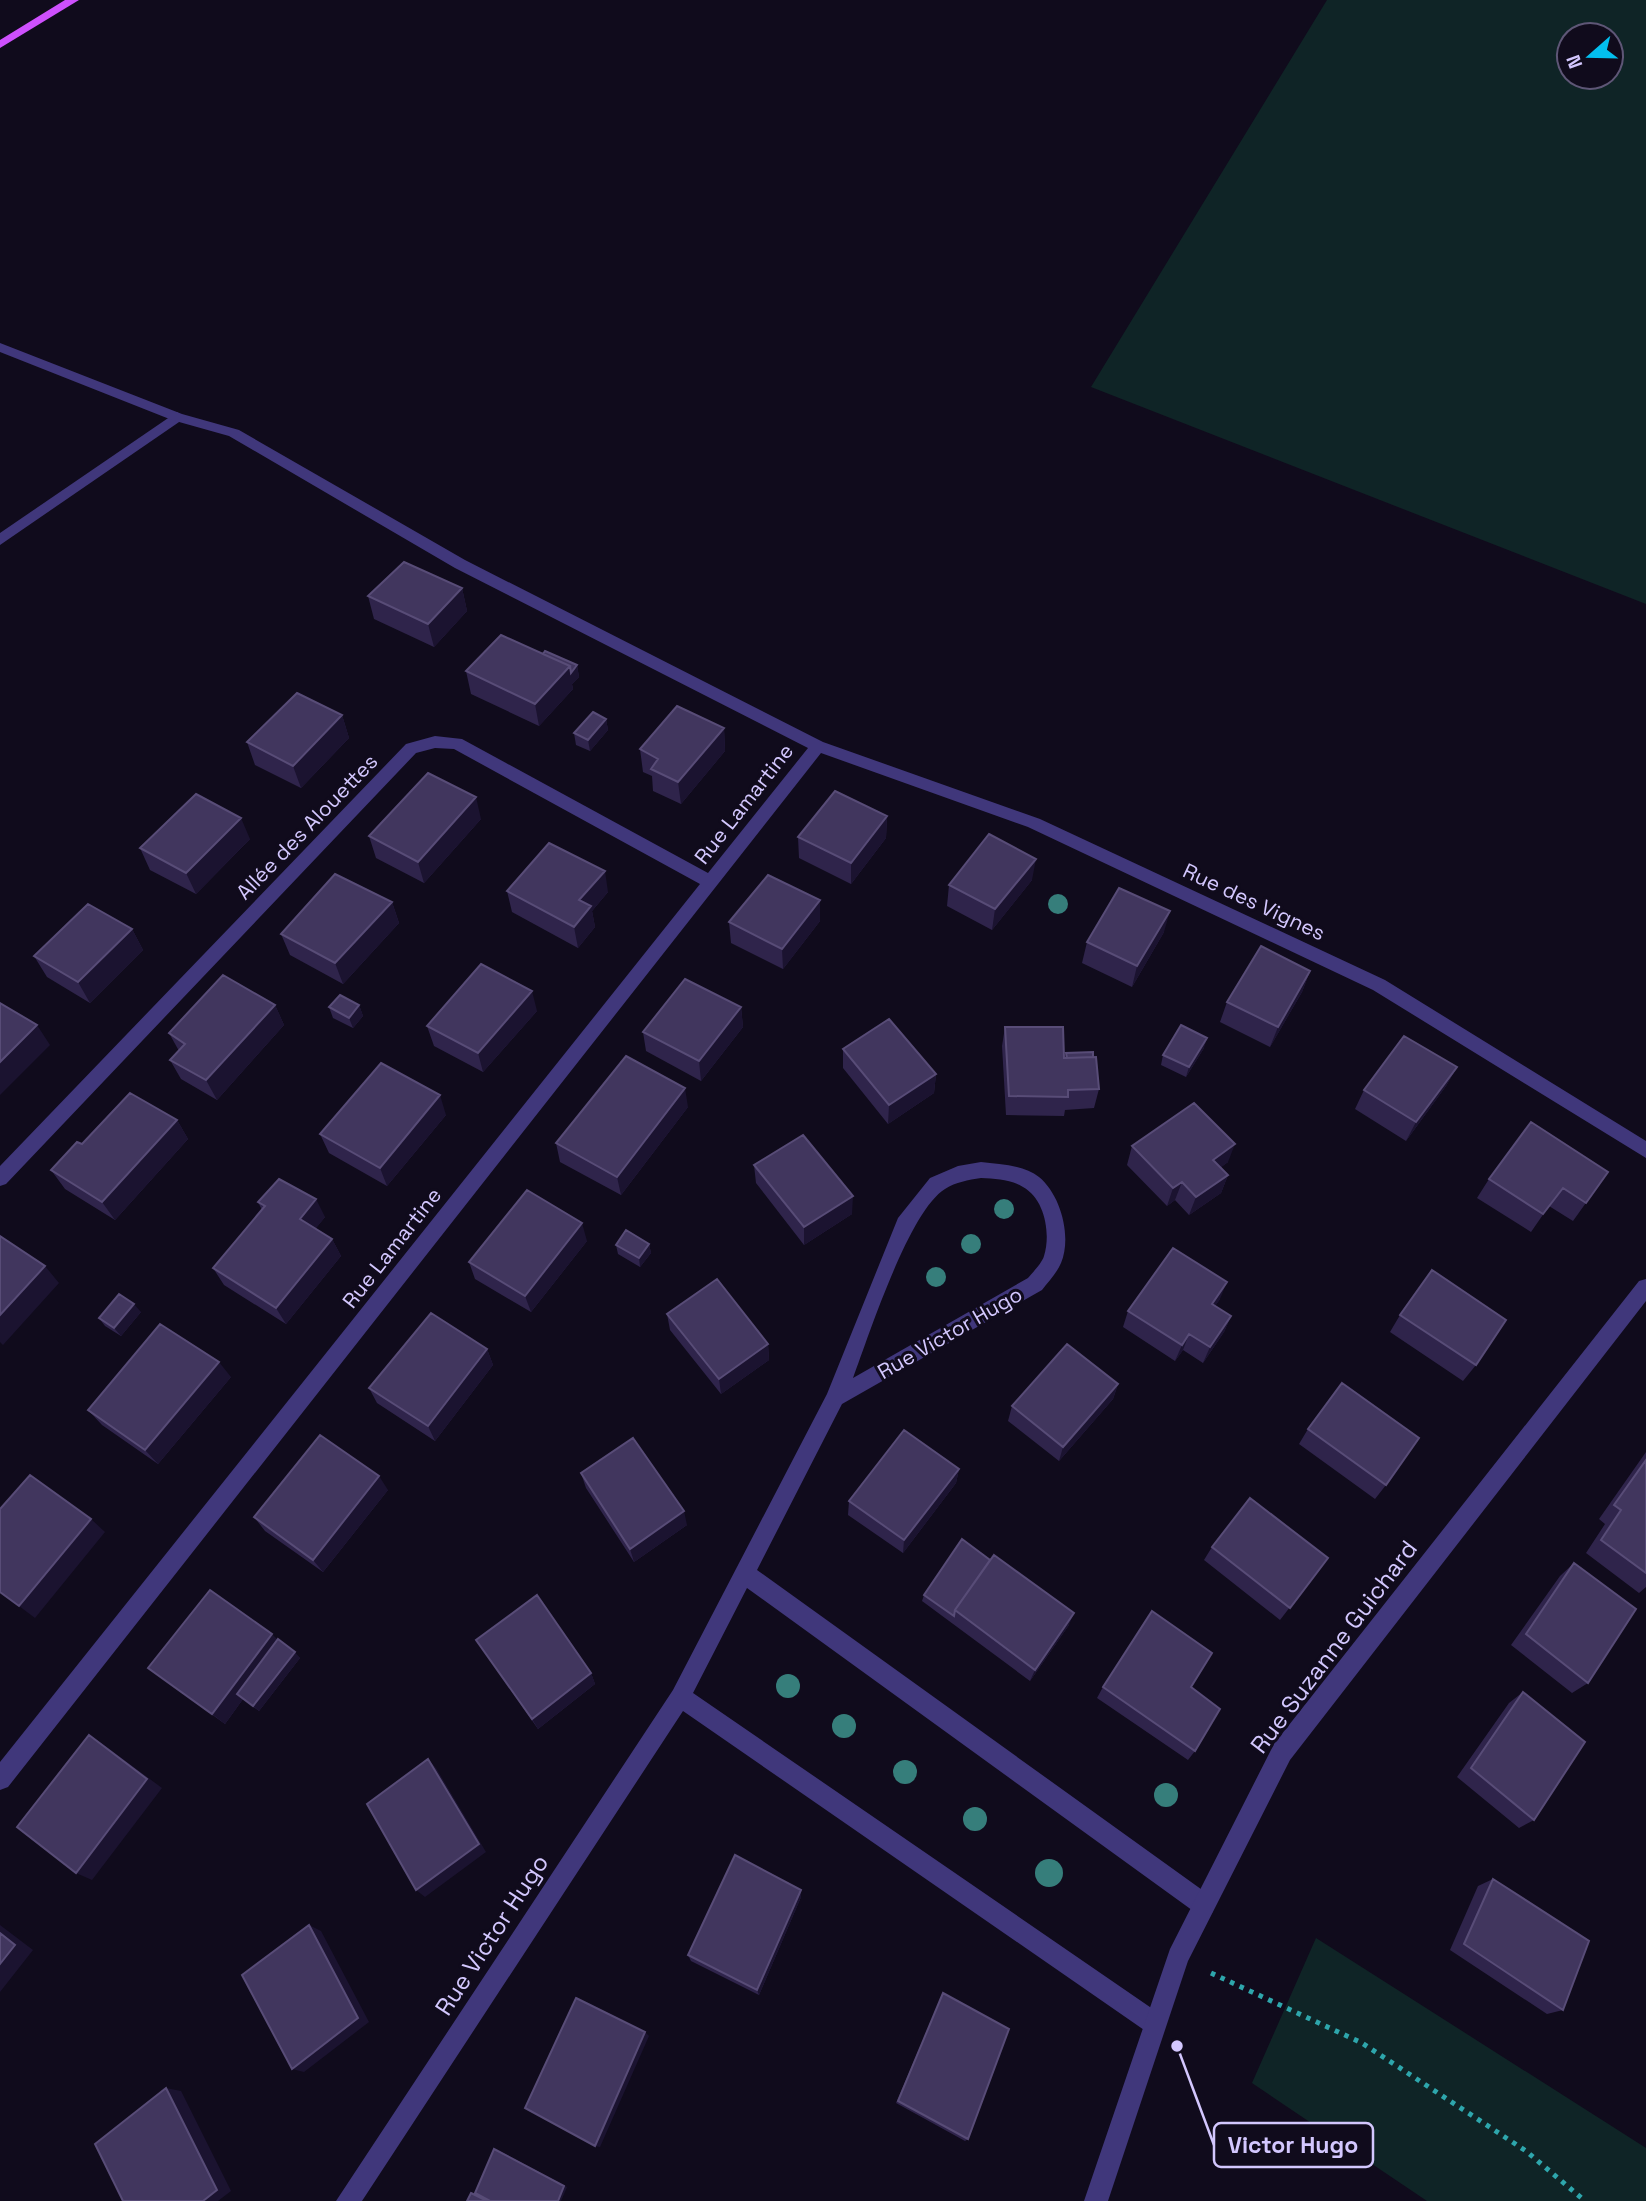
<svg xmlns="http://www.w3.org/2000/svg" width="1646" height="2201" font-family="'Space Grotesk',sans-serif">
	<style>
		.green { fill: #0f2426; fill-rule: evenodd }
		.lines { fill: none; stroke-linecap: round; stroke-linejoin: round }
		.path { stroke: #2ea6ac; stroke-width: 5; stroke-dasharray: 4.5 6; stroke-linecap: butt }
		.service { fill: #40377b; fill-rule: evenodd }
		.minor { fill: #40377b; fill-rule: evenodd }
		.tertiary { fill: #40377b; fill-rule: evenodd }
		.primary { fill: #ce50fd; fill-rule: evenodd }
		.tree { fill: #367e7b }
		.wall { fill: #2f244b }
		.shaded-wall { fill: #1b1330 }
		.building { fill: #41365e; stroke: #584c77; stroke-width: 2 }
		.labels { text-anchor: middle; stroke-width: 6; stroke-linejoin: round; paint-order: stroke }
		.street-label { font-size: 21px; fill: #d3c7fe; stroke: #100b1c }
		.near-street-label { font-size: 24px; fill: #d3c7fe; stroke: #100b1c }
		.leader { fill: none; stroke: #d3c7fe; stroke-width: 2.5 }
		.callout-dot { fill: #d3c7fe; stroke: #100b1c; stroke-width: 2.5 }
		.callout { fill: #100b1c; stroke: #d3c7fe; stroke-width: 2.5 }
		.callout-label { font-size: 23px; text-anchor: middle; font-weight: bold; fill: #d3c7fe }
	</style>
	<rect width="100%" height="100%" fill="#100b1c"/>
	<!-- green -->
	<path class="green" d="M 1327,0 L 1646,0 L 1646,604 L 1091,387 ZM 1611,35 L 1611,77 L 1569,77 L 1569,35 Z
		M 1316,1938 L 1646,2148 L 1646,2201 L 1427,2201 L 1252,2083 Z"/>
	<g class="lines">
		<!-- path -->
		<path class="path" d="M 1211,1973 L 1362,2043 L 1526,2151 L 1585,2201"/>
		<!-- service -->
		<path class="service" d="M 177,412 L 184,417 L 182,420 L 0,545 L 0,533 Z"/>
		<!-- minor -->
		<path class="minor" d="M 0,343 L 182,414 L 239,430 L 465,560 L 823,742 L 1040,819 L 1385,980 L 1646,1141 L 1646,1158 L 1373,990 L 1028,827 L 821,753 L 8,1787 L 0,1790 L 0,1762 L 700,884 L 454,749 L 435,748 L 416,753 L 6,1184 L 0,1186 L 0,1166 L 406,744 L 435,736 L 462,739 L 708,873 L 808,748 L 455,568 L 229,436 L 172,420 L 0,352 Z
			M 981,1162 C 1000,1164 1024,1165 1039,1177 C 1061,1195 1072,1237 1061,1263 C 1057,1273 1048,1282 1042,1290 L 842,1404 L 757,1570 L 1212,1897 L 1215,1905 L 1212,1913 L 1204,1916 L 1196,1913 L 747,1588 L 693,1693 L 1163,2016 L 1166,2024 L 1163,2032 L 1155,2035 L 1147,2032 L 683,1711 L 362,2201 L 336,2201 L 673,1690 L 827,1394 L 898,1218 L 930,1178 L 958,1166 ZM 981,1178 C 996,1179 1010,1179 1023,1187 C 1045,1199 1051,1234 1044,1256 C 1042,1263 1033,1272 1028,1278 L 853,1378 C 869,1335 909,1211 945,1189 C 956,1182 968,1180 981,1178 Z"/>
		<!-- tertiary -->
		<path class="tertiary" d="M 1646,1279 L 1646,1301 L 1290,1760 L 1188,1961 L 1108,2201 L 1084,2201 L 1170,1949 L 1274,1744 L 1639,1281 Z"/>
		<!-- primary -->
		<path class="primary" d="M 65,0 L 79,0 L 0,48 L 0,40 Z"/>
	</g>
	<!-- trees -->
	<g class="tree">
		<circle cx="1058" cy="904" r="10"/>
		<circle cx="1004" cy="1209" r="10"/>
		<circle cx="971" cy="1244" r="10"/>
		<circle cx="936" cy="1277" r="10"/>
		<circle cx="788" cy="1686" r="12"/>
		<circle cx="844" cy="1726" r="12"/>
		<circle cx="905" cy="1772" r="12"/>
		<circle cx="1166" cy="1795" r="12"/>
		<circle cx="975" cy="1819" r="12"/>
		<circle cx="1049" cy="1873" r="14"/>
	</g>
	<!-- wall -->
	<path class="wall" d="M 462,588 L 467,611 L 434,647 L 374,619 L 368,596 Z
		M 543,654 L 577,665 L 579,677 L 572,684 L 573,689 L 539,726 L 471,694 L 466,671 Z
		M 342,715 L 349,738 L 301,788 L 255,765 L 247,742 Z
		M 606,719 L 608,730 L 590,751 L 576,745 L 574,733 Z
		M 724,728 L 725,751 L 681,804 L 653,791 L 652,776 L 643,772 L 640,749 Z
		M 887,816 L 886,838 L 851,884 L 799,858 L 798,837 Z
		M 481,819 L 424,883 L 376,858 L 369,836 Z
		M 250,839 L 196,894 L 150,870 L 140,848 Z
		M 1032,880 L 992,930 L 947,906 L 949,885 Z
		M 507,891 L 608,892 L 592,911 L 595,927 L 578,948 L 512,912 Z
		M 392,902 L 399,923 L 343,984 L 290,955 L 281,934 Z
		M 820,921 L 783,969 L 731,943 L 729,922 Z
		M 132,929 L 143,950 L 90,1003 L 47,977 L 34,956 Z
		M 1164,932 L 1132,987 L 1082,963 L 1087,942 Z
		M 1310,971 L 1302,992 L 1270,1047 L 1220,1022 L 1227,1002 Z
		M 275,1005 L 284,1025 L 217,1100 L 181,1079 L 170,1060 L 179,1051 L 169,1033 Z
		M 359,1005 L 363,1016 L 353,1028 L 333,1018 L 329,1007 Z
		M 741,1007 L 743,1027 L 701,1081 L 646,1051 L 643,1032 Z
		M 537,1011 L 483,1072 L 434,1046 L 427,1026 Z
		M 1005,1027 L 1064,1058 L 1065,1058 L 1066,1053 L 1093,1057 L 1099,1089 L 1094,1108 L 1065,1110 L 1064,1116 L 1006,1115 L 1002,1046 Z
		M 1204,1048 L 1186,1077 L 1161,1065 L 1163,1055 Z
		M 843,1049 L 936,1074 L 934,1093 L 888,1124 L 843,1068 Z
		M 1457,1067 L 1446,1086 L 1406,1141 L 1355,1109 L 1364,1090 Z
		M 688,1107 L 621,1195 L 560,1162 L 556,1143 Z
		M 446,1115 L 387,1186 L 329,1153 L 320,1134 Z
		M 177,1120 L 188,1139 L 115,1220 L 65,1189 L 51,1170 L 82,1144 Z
		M 1132,1146 L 1228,1162 L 1221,1167 L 1228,1175 L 1221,1193 L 1189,1215 L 1175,1200 L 1167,1206 L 1127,1165 Z
		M 754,1165 L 852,1214 L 804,1245 L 756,1183 Z
		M 1608,1172 L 1573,1221 L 1549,1206 L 1531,1232 L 1477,1198 L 1489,1179 Z
		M 258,1202 L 325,1217 L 315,1229 L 332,1239 L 341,1256 L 286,1324 L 224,1285 L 213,1268 L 262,1210 Z
		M 587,1241 L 531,1312 L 475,1279 L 469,1262 Z
		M 649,1244 L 651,1253 L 640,1267 L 618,1254 L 616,1245 Z
		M 1220,1299 L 1215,1306 L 1231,1316 L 1224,1332 L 1203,1363 L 1183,1350 L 1175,1361 L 1123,1327 L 1128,1311 Z
		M 141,1312 L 121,1336 L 105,1326 L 99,1318 Z
		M 667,1314 L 768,1344 L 769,1360 L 721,1394 L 670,1330 Z
		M 1400,1315 L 1476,1365 L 1463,1381 L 1390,1332 Z
		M 487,1349 L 493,1365 L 435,1441 L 377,1403 L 369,1388 Z
		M 231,1377 L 158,1464 L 102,1425 L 88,1410 Z
		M 1118,1384 L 1113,1399 L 1059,1461 L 1008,1421 L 1012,1406 Z
		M 1308,1429 L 1386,1485 L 1375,1499 L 1299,1444 Z
		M 1646,1452 L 1646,1587 L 1639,1593 L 1586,1553 L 1605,1524 L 1599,1519 Z
		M 959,1469 L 956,1483 L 903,1553 L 848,1515 L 849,1501 Z
		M 581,1473 L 687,1525 L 634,1562 L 586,1488 Z
		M 388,1490 L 323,1572 L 265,1531 L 254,1517 Z
		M 1212,1547 L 1328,1558 L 1280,1620 L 1204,1560 Z
		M 1574,1563 L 1588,1683 L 1572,1693 L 1511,1645 L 1560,1576 Z
		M 924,1595 L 1069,1625 L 1030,1681 L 922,1601 Z
		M 278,1639 L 300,1658 L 259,1711 L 243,1699 L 225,1724 L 148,1668 Z
		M 476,1640 L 591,1673 L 595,1684 L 538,1729 Z
		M 1103,1687 L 1191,1687 L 1195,1751 L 1188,1760 L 1097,1698 Z
		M 1523,1692 L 1534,1820 L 1519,1828 L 1457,1777 L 1509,1703 Z
		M 1493,1879 L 1563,2010 L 1547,2014 L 1450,1950 L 1478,1886 Z
		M 801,1897 L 759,1995 L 691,1961 L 688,1955 Z
		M 943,1993 L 968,2139 L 965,2141 L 896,2103 Z"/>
	<!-- shaded-wall -->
	<path class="shaded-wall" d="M 462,588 L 467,611 L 434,647 L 428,624 Z
		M 577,665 L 579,677 L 572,684 L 573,689 L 539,726 L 535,704 L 570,666 Z
		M 342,715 L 349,738 L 301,788 L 293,766 Z
		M 606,719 L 608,730 L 590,751 L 588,740 Z
		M 724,728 L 725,751 L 681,804 L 678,782 Z
		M 476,797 L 481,819 L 424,883 L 418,862 Z
		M 887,816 L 886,838 L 851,884 L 851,863 Z
		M 241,818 L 250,839 L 196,894 L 186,873 Z
		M 1036,859 L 1032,880 L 992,930 L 995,909 Z
		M 605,871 L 608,892 L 592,911 L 595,927 L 578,948 L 574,927 L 579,900 Z
		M 820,900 L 820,921 L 783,969 L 782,949 Z
		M 392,902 L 399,923 L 343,984 L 335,963 Z
		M 1170,911 L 1164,932 L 1132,987 L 1137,966 Z
		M 132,929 L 143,950 L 90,1003 L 78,982 Z
		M 1310,971 L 1302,992 L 1270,1047 L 1278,1027 Z
		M 532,991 L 537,1011 L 483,1072 L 478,1053 Z
		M 275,1005 L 284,1025 L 217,1100 L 206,1080 Z
		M 359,1005 L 363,1016 L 353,1028 L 349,1018 Z
		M 741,1007 L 743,1027 L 701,1081 L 699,1061 Z
		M 37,1025 L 50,1045 L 0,1095 L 0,1062 Z
		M 1207,1038 L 1204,1048 L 1186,1077 L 1189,1067 Z
		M 1457,1067 L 1446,1086 L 1406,1141 L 1416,1122 Z
		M 936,1074 L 934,1093 L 888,1124 L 889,1105 Z
		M 685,1088 L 688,1107 L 621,1195 L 617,1177 Z
		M 440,1095 L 446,1115 L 387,1186 L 380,1168 Z
		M 177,1120 L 188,1139 L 115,1220 L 102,1202 Z
		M 1235,1144 L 1228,1162 L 1207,1178 L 1213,1160 Z
		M 1228,1175 L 1221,1193 L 1189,1215 L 1196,1197 Z
		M 1182,1182 L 1175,1200 L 1167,1206 L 1173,1188 Z
		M 853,1196 L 852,1214 L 804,1245 L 804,1227 Z
		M 316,1199 L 325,1217 L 309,1237 L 300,1219 Z
		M 582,1223 L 587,1241 L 531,1312 L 525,1296 Z
		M 332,1239 L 341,1256 L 286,1324 L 276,1308 Z
		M 649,1244 L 651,1253 L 640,1267 L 639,1258 Z
		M 45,1266 L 59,1283 L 3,1345 L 0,1342 L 0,1315 Z
		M 1227,1282 L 1220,1299 L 1205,1321 L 1212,1304 Z
		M 134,1304 L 141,1312 L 121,1336 L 114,1328 Z
		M 1231,1316 L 1224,1332 L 1203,1363 L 1210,1347 Z
		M 1189,1334 L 1183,1350 L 1175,1361 L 1182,1345 Z
		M 768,1344 L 769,1360 L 721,1394 L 719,1379 Z
		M 487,1349 L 493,1365 L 435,1441 L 428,1426 Z
		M 219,1362 L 231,1377 L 158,1464 L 145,1450 Z
		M 1118,1384 L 1113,1399 L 1059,1461 L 1063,1447 Z
		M 959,1469 L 956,1483 L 903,1553 L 904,1540 Z
		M 379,1476 L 388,1490 L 323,1572 L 313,1560 Z
		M 684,1511 L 687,1525 L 634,1562 L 630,1549 Z
		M 91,1519 L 105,1532 L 35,1618 L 19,1606 Z
		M 1074,1613 L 1069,1625 L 1030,1681 L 1035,1670 Z
		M 272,1634 L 283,1645 L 237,1694 L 243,1699 L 225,1724 L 212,1714 Z
		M 295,1652 L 300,1658 L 259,1711 L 253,1706 Z
		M 591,1673 L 595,1684 L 538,1729 L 532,1719 Z
		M 89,1735 L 104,1745 L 162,1788 L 92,1880 L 76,1873 Z
		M 428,1759 L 436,1768 L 486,1852 L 425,1897 L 416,1890 Z
		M 801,1890 L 801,1897 L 759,1995 L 757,1990 Z
		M 0,1925 L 33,1950 L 0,1992 Z
		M 309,1925 L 321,1931 L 369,2022 L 304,2072 L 292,2069 Z
		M 645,2032 L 649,2036 L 600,2147 L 595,2146 Z
		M 166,2088 L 181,2091 L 231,2191 L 218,2201 L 203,2201 Z
		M 494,2149 L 498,2150 L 567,2187 L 561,2201 L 558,2201 Z"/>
	<!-- building -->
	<path class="building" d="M 404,562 L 462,588 L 428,624 L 368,596 Z
		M 501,635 L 570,666 L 535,704 L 466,671 Z
		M 545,651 L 577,665 L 571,673 L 570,666 L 543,654 Z
		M 297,693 L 342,715 L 293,766 L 247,742 Z
		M 677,706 L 724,728 L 678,782 L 651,769 L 658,759 L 640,749 Z
		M 593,712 L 606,719 L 588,740 L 574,733 Z
		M 428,773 L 476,797 L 418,862 L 369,836 Z
		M 835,791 L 887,816 L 851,863 L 798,837 Z
		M 196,794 L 241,818 L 186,873 L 140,848 Z
		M 989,834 L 1036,859 L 995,909 L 949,885 Z
		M 549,843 L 605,871 L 579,900 L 591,906 L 574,927 L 507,891 Z
		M 335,874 L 392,902 L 335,963 L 281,934 Z
		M 768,875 L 820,900 L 782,949 L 729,922 Z
		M 1119,888 L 1170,911 L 1137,966 L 1087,942 Z
		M 88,904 L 132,929 L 78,982 L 34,956 Z
		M 1261,946 L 1310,971 L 1278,1027 L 1227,1002 Z
		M 481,964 L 532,991 L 478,1053 L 427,1026 Z
		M 223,975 L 275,1005 L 206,1080 L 170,1060 L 185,1044 L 169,1033 Z
		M 685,979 L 741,1007 L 699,1061 L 643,1032 Z
		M 340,995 L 359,1005 L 349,1018 L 329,1007 Z
		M 0,1003 L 37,1025 L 0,1062 Z
		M 889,1019 L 936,1074 L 889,1105 L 843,1049 Z
		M 1181,1025 L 1207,1038 L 1189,1067 L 1163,1055 Z
		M 1005,1027 L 1063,1027 L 1064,1058 L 1096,1057 L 1099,1089 L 1068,1090 L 1068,1097 L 1009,1096 Z
		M 1404,1036 L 1457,1067 L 1416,1122 L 1364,1090 Z
		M 1093,1052 L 1093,1057 L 1067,1058 L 1066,1053 Z
		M 626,1056 L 685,1088 L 617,1177 L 556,1143 Z
		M 381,1063 L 440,1095 L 380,1168 L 320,1134 Z
		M 130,1093 L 177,1120 L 102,1202 L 51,1170 L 77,1142 L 82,1144 Z
		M 1194,1103 L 1235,1144 L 1213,1160 L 1228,1175 L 1196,1197 L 1182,1182 L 1173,1188 L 1132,1146 Z
		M 1531,1122 L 1608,1172 L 1586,1203 L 1563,1188 L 1543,1214 L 1489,1179 Z
		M 803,1135 L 853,1196 L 804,1227 L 754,1165 Z
		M 279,1179 L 316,1199 L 300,1219 L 332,1239 L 276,1308 L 213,1268 L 265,1206 L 258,1202 Z
		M 527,1190 L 582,1223 L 525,1296 L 469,1262 Z
		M 626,1230 L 649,1244 L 639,1258 L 616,1245 Z
		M 0,1236 L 45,1266 L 0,1315 Z
		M 1173,1248 L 1227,1282 L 1212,1304 L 1231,1316 L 1210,1347 L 1189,1334 L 1182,1345 L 1128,1311 Z
		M 1432,1270 L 1506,1320 L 1476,1365 L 1400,1315 Z
		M 717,1279 L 768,1344 L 719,1379 L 667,1314 Z
		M 119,1294 L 134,1304 L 114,1328 L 99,1318 Z
		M 431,1313 L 487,1349 L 428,1426 L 369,1388 Z
		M 160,1324 L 219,1362 L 145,1450 L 88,1410 Z
		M 1067,1344 L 1118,1384 L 1063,1447 L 1012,1406 Z
		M 1342,1383 L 1419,1438 L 1386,1485 L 1308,1429 Z
		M 904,1430 L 959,1469 L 904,1540 L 849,1501 Z
		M 320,1435 L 379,1476 L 313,1560 L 254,1517 Z
		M 633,1438 L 684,1511 L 630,1549 L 581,1473 Z
		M 1646,1460 L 1646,1573 L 1601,1540 L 1621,1510 L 1614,1505 Z
		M 30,1475 L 91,1519 L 19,1606 L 0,1592 L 0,1509 Z
		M 1250,1498 L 1328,1558 L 1290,1608 L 1212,1547 Z
		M 962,1539 L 990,1560 L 955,1610 L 954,1616 L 924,1595 Z
		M 994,1555 L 1074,1613 L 1035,1670 L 955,1610 Z
		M 1574,1563 L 1636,1609 L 1588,1683 L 1526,1634 Z
		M 210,1590 L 272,1634 L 212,1714 L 148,1668 Z
		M 537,1595 L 591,1673 L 532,1719 L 476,1640 Z
		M 1152,1611 L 1212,1653 L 1191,1687 L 1220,1709 L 1195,1751 L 1103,1687 Z
		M 278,1639 L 295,1652 L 253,1706 L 237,1694 Z
		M 1523,1692 L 1585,1742 L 1534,1820 L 1471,1768 Z
		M 89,1735 L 147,1779 L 76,1873 L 17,1827 Z
		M 428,1759 L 479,1844 L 416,1890 L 367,1804 Z
		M 735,1855 L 801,1890 L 757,1990 L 688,1955 Z
		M 1493,1879 L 1589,1941 L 1563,2010 L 1464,1944 Z
		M 309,1925 L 358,2018 L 292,2069 L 242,1975 Z
		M 0,1933 L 15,1945 L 0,1964 Z
		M 943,1993 L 1009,2029 L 968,2139 L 898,2101 Z
		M 576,1998 L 645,2032 L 595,2146 L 525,2108 Z
		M 166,2088 L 217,2190 L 203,2201 L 123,2201 L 95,2144 Z
		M 494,2149 L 564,2186 L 558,2201 L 490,2201 L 475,2193 Z
		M 471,2193 L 487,2201 L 467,2201 Z"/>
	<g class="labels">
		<!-- street labels -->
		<g class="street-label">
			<text transform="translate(744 804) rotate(-52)" y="7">Rue Lamartine</text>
			<text transform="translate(307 827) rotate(-46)" y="7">Allée des Alouettes</text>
			<text transform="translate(1254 902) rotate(25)" y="7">Rue des Vignes</text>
			<text transform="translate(392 1248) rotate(-52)" y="7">Rue Lamartine</text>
			<text transform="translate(950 1333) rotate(-30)" y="7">Rue Victor Hugo</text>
		</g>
		<!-- near-street labels -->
		<g class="near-street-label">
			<text transform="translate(1334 1647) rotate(-53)" y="8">Rue Suzanne Guichard</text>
			<text transform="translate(492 1935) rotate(-57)" y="8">Rue Victor Hugo</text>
		</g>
	</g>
	<!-- callouts -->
	<path class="leader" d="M1177 2046L1214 2145"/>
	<circle class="callout-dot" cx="1177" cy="2046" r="7"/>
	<rect class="callout" x="1214" y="2123" width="159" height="44" rx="7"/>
	<g class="callout-label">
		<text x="1293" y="2153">Victor Hugo</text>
	</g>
	<!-- north arrow -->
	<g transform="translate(1590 56) rotate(250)"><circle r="33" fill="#100b1c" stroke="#5e5676" stroke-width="2"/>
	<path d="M0-5L12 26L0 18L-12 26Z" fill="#03bfef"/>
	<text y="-10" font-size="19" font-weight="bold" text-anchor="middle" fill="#d3c7fe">N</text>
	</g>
</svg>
